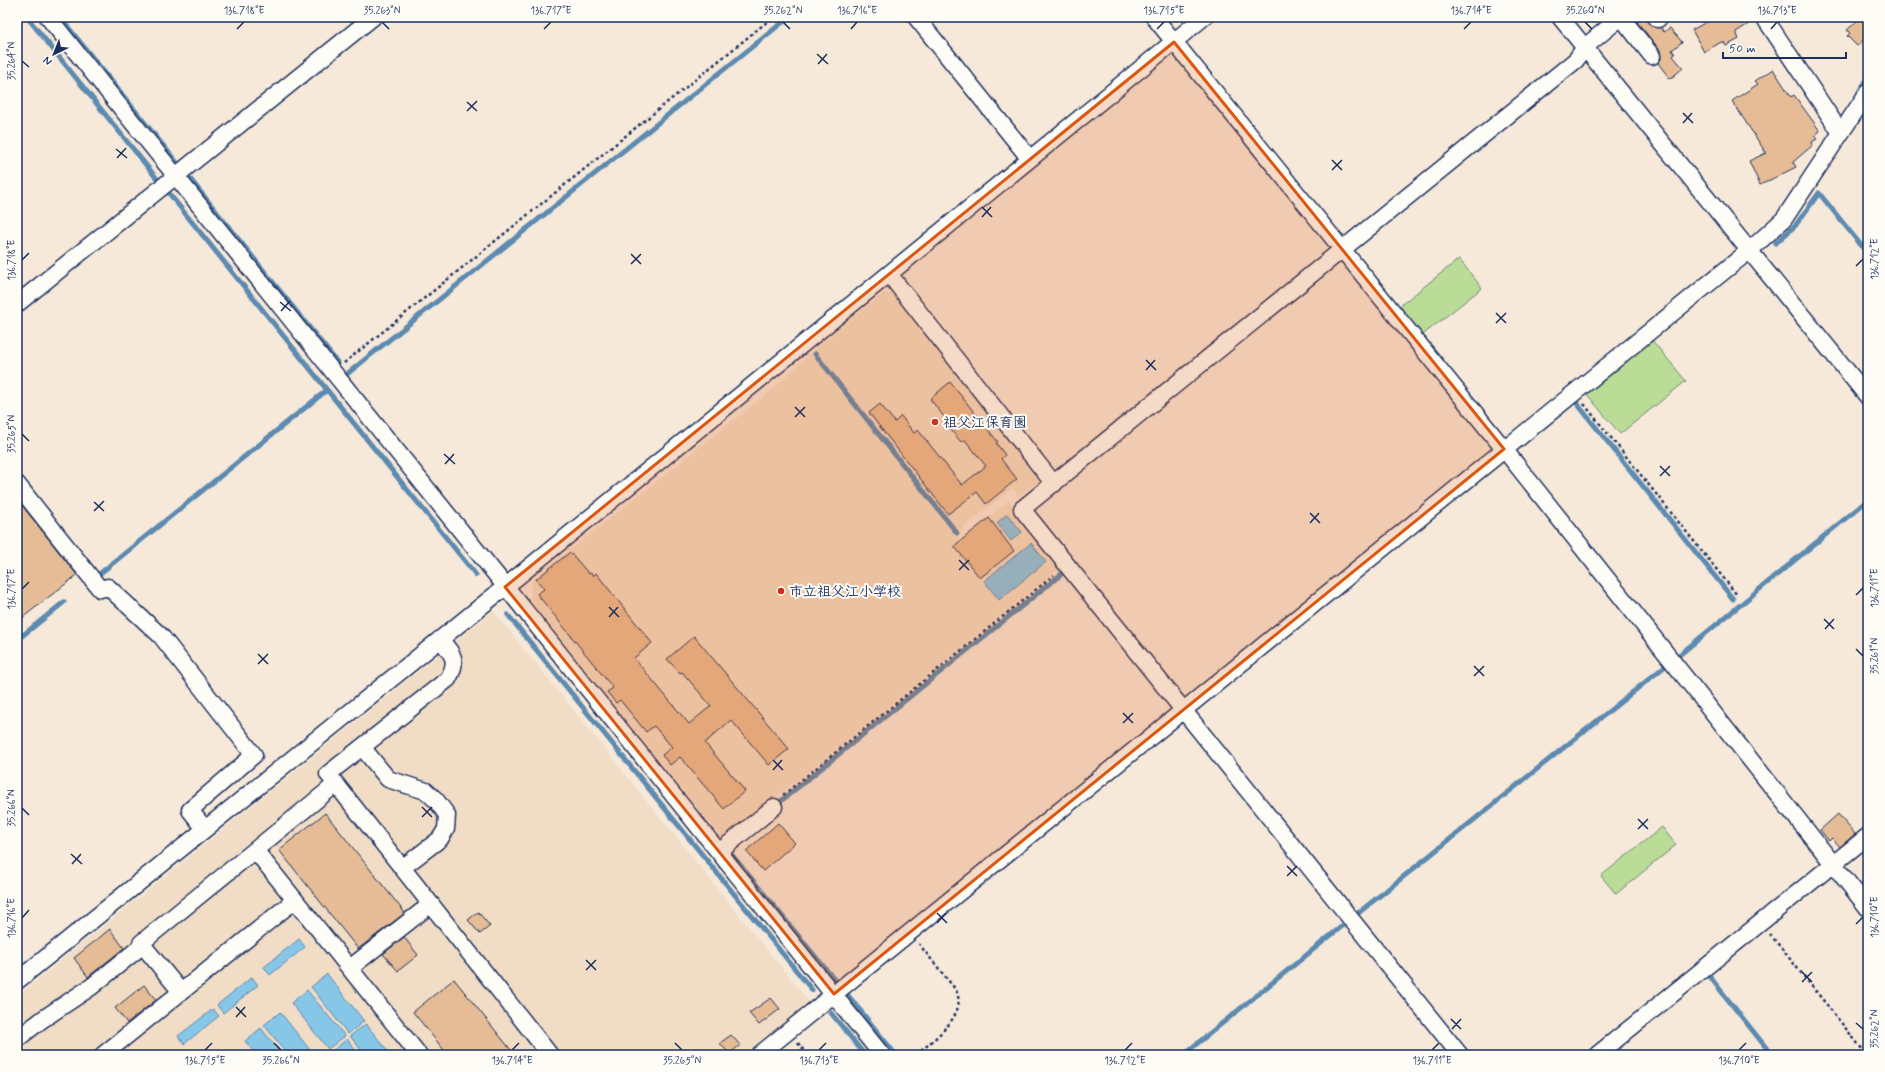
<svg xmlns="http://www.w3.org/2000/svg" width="1885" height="1072" font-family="Mynerve,'Klee One',sans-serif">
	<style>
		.built { fill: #f1dcc5 }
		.green { fill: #badc96; stroke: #6a867a }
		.water { fill: #86c6e7; stroke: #5b8ab0 }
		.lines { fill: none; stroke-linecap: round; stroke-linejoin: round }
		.stream { stroke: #5b8ab0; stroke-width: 5 }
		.building { fill: #e5bc95; stroke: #1b2f5e }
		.minor-casing { stroke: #1b2f5e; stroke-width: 19 }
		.path { stroke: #1b2f5e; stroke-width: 2.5; stroke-dasharray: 3 3; stroke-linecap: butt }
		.minor { stroke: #fdfcf7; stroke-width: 16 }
		.marked { fill: #de5710; fill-opacity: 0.2; stroke: #de5710; stroke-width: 3; stroke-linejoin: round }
		.ticks { fill: none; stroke: #1b2f5e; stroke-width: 1.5 }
		.poi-dot { fill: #c8321e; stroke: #fdfcf7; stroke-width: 1.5 }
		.labels { text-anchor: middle; stroke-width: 4; stroke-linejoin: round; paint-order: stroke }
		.poi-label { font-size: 14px; font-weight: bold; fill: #1b2f5e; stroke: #fdfcf7; text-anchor: start }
		.neatline { fill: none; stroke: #1b2f5e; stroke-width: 1.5 }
		.ticks-label { font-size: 10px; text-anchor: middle; fill: #1b2f5e }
	</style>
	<rect width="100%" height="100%" fill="#f6e9da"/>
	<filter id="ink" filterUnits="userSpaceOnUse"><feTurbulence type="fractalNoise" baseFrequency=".025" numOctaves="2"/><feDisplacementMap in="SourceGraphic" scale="8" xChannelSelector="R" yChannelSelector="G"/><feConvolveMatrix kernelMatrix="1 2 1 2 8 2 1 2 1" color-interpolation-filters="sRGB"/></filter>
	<g filter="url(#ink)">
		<!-- built -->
		<path class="built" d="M 884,293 L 897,296 L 1040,475 L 1040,480 L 1019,496 L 1012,488 L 958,532 L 814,349 Z
			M 811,353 L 960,540 L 1009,501 L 1061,567 L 723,840 L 530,601 L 532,580 L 768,393 Z
			M 493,611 L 811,1004 L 749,1055 L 17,1055 L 17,996 Z"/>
		<!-- green -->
		<path class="green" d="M 1459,259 L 1482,288 L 1420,337 L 1397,308 Z
			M 1651,339 L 1686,381 L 1620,434 L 1585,392 Z
			M 1662,827 L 1676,845 L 1616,894 L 1601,876 Z"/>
		<!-- water -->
		<path class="water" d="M 1007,514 L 1022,532 L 1011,541 L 997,523 Z
			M 1031,543 L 1046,562 L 999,600 L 984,581 Z
			M 299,939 L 305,947 L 270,975 L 264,967 Z
			M 327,974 L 364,1021 L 348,1034 L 311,987 Z
			M 252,977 L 258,985 L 223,1013 L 217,1005 Z
			M 307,990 L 345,1036 L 328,1049 L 291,1003 Z
			M 213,1009 L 219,1016 L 184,1044 L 178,1036 Z
			M 280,1012 L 314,1055 L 288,1055 L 264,1025 Z
			M 366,1024 L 391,1055 L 365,1055 L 350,1036 Z
			M 261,1028 L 282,1055 L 256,1055 L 245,1041 Z
			M 347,1039 L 359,1055 L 333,1055 L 331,1052 Z"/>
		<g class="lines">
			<!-- stream -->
			<path class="stream" d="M 27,17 L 158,180
				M 60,17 L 178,164
				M 1859,92 L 1868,78
				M 187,175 L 337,362
				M 167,191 L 476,575
				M 1776,243 L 1795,226 L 1819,193 L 1868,254
				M 815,354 L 957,533
				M 347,374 L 789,17
				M 1575,401 L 1733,599
				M 98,575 L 327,390
				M 508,615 L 812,990
				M 17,640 L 64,602
				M 1678,656 L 1868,500
				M 782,800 L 1064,572
				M 732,855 L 838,984
				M 1357,914 L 1664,667
				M 1710,977 L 1772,1055
				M 847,994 L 896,1055
				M 831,1013 L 865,1055
				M 1183,1055 L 1346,923"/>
		</g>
		<!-- building -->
		<path class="building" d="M 1643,17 L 1647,17 L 1652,26 L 1661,28 L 1664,32 L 1670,28 L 1682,42 L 1672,50 L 1675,54 L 1673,56 L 1683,68 L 1670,79 L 1658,63 L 1661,59 L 1660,50 L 1637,22 Z
			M 1715,17 L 1755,17 L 1755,20 L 1736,32 L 1739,39 L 1726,46 L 1723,41 L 1704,52 L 1692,30 Z
			M 1860,18 L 1868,27 L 1868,36 L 1857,46 L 1847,36 L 1850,33 L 1847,30 Z
			M 1773,69 L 1791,97 L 1794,95 L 1820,131 L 1814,136 L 1817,139 L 1812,142 L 1813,145 L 1793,162 L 1796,167 L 1760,185 L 1749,161 L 1766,153 L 1732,101 L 1758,84 L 1755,81 Z
			M 950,382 L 998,442 L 996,443 L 1005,455 L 1001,459 L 1017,479 L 986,504 L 977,492 L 948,514 L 869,413 L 880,404 L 895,422 L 901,416 L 914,433 L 918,430 L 962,485 L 986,466 L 965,440 L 961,442 L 950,429 L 952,427 L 930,399 Z
			M 17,499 L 77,575 L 17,622 Z
			M 989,518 L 1014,551 L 980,578 L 954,546 Z
			M 570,552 L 589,574 L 591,573 L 593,576 L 596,573 L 652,643 L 634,658 L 689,724 L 711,706 L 682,672 L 680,673 L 667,659 L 694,636 L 789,749 L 769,765 L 731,720 L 705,743 L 745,791 L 724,809 L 680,757 L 670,765 L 662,755 L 672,747 L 654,726 L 646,732 L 620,700 L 616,703 L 607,692 L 613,688 L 537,594 L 544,589 L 536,579 Z
			M 325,813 L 405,913 L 358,949 L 279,850 Z
			M 1838,814 L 1855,834 L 1840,847 L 1832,838 L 1829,841 L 1820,830 Z
			M 778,823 L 795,843 L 763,871 L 746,851 Z
			M 478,912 L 490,926 L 480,934 L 468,920 Z
			M 110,929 L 124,948 L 88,977 L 74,958 Z
			M 404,937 L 418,955 L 398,971 L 383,954 Z
			M 454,979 L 515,1055 L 448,1055 L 413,1012 Z
			M 144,985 L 156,1000 L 127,1023 L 115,1008 Z
			M 771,998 L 780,1009 L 759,1025 L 749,1013 Z
			M 731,1035 L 740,1045 L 729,1054 L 720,1043 Z"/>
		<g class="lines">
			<defs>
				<path id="minor" d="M 48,17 L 882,1055
					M 916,17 L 1030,159
					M 1154,17 L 1504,449 L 1868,908
					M 1560,17 L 1868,397
					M 1656,17 L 1658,19
					M 1764,17 L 1841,133
					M 889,274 L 1054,484
					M 17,304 L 373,17
					M 17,484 L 100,589 L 108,587 L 161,636 L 254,755 L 190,810 L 205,829
					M 440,639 C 453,655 459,660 448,679 L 328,774 L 550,1055
					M 362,747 L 388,779 L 426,791 L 436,800 L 447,815 L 446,829 L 440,839 L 402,868
					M 255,850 L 419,1055
					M 719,852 L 774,807
					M 350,968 L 431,904
					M 17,981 L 505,587 L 1204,17
					M 181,992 L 141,943 L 336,784
					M 17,1039 L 43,1019 L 91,987 L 143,945
					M 103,1055 L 295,900
					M 759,1055 L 1750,250 L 1784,219 L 1868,92
					M 1460,1055 L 1022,509 L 1576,60 L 1585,47 L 1621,17 L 1652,56
					M 1597,1055 L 1868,836"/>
			</defs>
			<!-- minor casing -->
			<use href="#minor" class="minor-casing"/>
			<!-- path -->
			<path class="path" d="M 344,363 L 773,17
				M 1584,404 L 1737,595
				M 783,795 L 1054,575
				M 1770,934 L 1867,1055
				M 798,1043 L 807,1055
				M 917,1055 C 934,1038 968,1016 956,990 L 919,944"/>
			<!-- minor -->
			<use href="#minor" class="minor"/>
		</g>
	</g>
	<!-- marked area -->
	<path class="marked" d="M 1174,42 L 1504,449 L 834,994 L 505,587 Z"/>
	<!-- ticks -->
	<path class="ticks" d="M 382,22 L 389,29M 783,22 L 790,29M 1585,22 L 1592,29M 237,29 L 244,22M 544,29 L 551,22M 851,29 L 857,22M 1157,29 L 1164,22M 1464,29 L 1471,22M 1771,29 L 1777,22M 817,54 L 828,64M 22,61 L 29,67M 818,64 L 827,54M 467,102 L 477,111M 467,111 L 477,101M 1683,113 L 1693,123M 1683,123 L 1692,113M 116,149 L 127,158M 117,158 L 126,148M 1332,160 L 1342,170M 1332,170 L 1342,160M 982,207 L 992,217M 982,217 L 991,207M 631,254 L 641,264M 22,260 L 29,253M 631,264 L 641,254M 1856,266 L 1863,259M 280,302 L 291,311M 281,311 L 290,301M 1496,313 L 1506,323M 1496,323 L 1506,313M 1146,360 L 1156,370M 1146,370 L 1155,360M 795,407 L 805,417M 795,417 L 805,407M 22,434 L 29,441M 444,454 L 455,464M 445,464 L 454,454M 1660,466 L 1670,476M 1660,476 L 1670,466M 94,502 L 104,511M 94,511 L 104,501M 1310,513 L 1320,523M 1310,523 L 1319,513M 959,560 L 969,570M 959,570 L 969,560M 22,589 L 29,582M 1856,595 L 1863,588M 609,607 L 619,617M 609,617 L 618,607M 1824,619 L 1834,629M 1825,629 L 1834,619M 1856,649 L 1863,656M 258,654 L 268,664M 258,664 L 268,654M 1474,666 L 1484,676M 1474,676 L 1484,666M 1123,713 L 1133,723M 1123,723 L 1133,713M 773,760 L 783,770M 773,770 L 782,760M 422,807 L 432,817M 22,808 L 29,815M 422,817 L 432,807M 1638,819 L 1648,829M 1638,829 L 1648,819M 71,854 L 82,864M 72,864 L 81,854M 1287,866 L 1297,876M 1287,876 L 1297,866M 937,913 L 947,923M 22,918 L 29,910M 937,923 L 946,913M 1856,924 L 1863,917M 586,960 L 596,970M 586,970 L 596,960M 1802,972 L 1812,982M 1802,982 L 1812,972M 236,1007 L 246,1017M 236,1017 L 245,1007M 1451,1019 L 1461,1029M 1856,1023 L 1863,1029M 1452,1029 L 1461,1019M 274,1043 L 281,1050M 675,1043 L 682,1050M 205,1050 L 212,1043M 512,1050 L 519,1043M 819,1050 L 826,1043M 1125,1050 L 1132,1043M 1432,1050 L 1439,1043M 1739,1050 L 1746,1043"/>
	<!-- markers -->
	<g class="poi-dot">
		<circle cx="935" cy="422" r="4"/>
		<circle cx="781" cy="591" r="4"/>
	</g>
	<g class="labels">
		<!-- poi labels -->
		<g class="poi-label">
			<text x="943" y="427">祖父江保育園</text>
			<text x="789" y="596">市立祖父江小学校</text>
		</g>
	</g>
	<!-- margin -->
	<rect width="1885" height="1072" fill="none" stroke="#fdfcf7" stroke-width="44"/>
	<!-- north arrow -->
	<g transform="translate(54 54) rotate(223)" stroke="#fdfcf7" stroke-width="3" paint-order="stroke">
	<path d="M0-3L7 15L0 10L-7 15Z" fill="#1b2f5e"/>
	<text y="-6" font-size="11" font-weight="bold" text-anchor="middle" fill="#1b2f5e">N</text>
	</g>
	<!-- scale -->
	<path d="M1723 52v6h123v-6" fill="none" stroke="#1b2f5e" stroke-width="2"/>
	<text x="1729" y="52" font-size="12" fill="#1b2f5e" stroke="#fdfcf7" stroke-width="3" paint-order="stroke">50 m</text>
	<rect x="22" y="22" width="1841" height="1028" class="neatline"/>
	<g class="ticks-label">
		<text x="244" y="14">136.718°E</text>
		<text x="382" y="14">35.263°N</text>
		<text x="551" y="14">136.717°E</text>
		<text x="783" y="14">35.262°N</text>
		<text x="857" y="14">136.716°E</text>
		<text x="1164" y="14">136.715°E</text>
		<text x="1471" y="14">136.714°E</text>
		<text x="1585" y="14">35.260°N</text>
		<text x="1777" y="14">136.713°E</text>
		<text transform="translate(11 61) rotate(-90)" y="4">35.264°N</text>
		<text transform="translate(1874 259) rotate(-90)" y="4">136.712°E</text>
		<text transform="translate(11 260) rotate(-90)" y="4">136.718°E</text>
		<text transform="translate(11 434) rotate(-90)" y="4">35.265°N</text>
		<text transform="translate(1874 588) rotate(-90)" y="4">136.711°E</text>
		<text transform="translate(11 589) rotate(-90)" y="4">136.717°E</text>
		<text transform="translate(1874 656) rotate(-90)" y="4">35.261°N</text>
		<text transform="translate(11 808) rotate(-90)" y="4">35.266°N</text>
		<text transform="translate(1874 917) rotate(-90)" y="4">136.710°E</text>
		<text transform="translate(11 918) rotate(-90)" y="4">136.716°E</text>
		<text transform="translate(1874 1029) rotate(-90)" y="4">35.262°N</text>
		<text x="205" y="1064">136.715°E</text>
		<text x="281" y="1064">35.266°N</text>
		<text x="512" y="1064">136.714°E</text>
		<text x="682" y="1064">35.265°N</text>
		<text x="819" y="1064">136.713°E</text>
		<text x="1125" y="1064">136.712°E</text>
		<text x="1432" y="1064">136.711°E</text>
		<text x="1739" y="1064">136.710°E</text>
	</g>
</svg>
